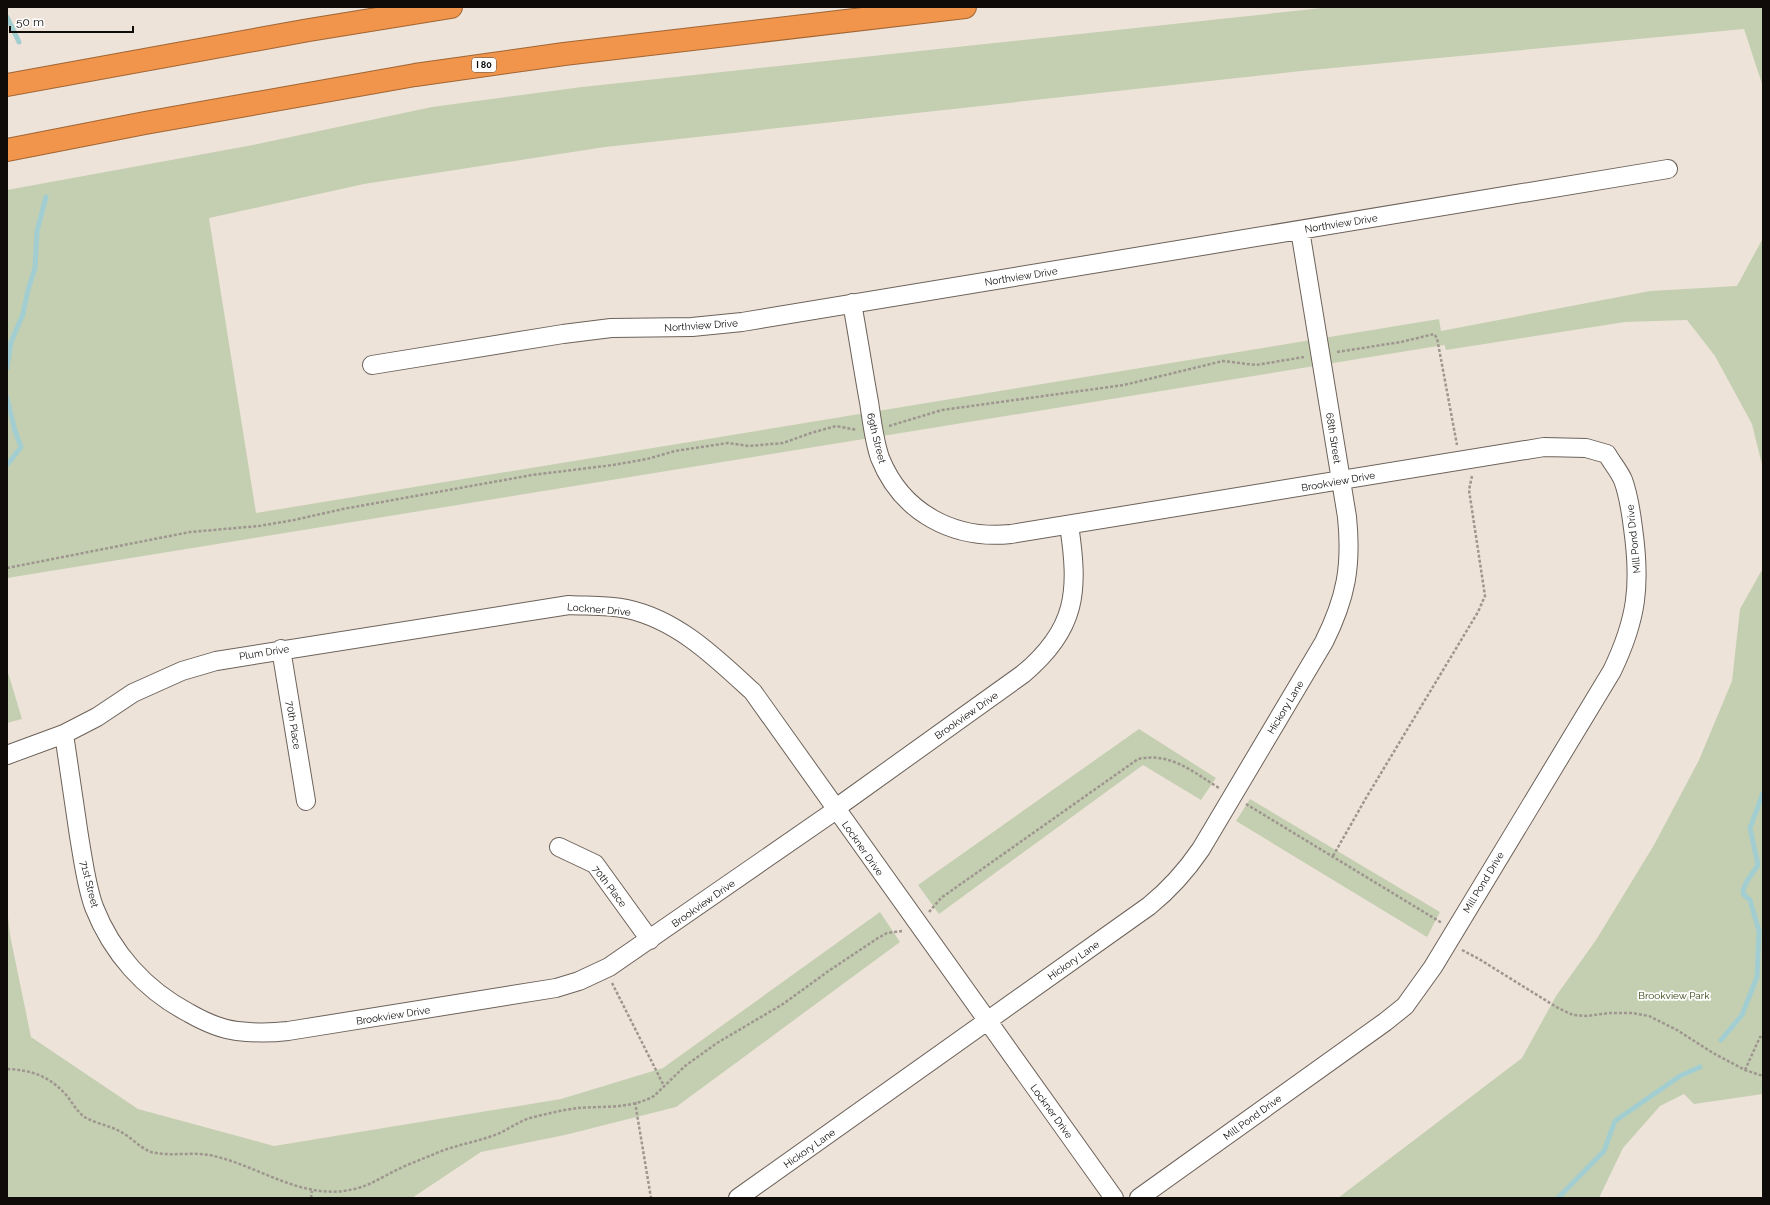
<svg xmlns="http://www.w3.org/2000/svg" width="1770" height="1205" font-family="Raleway,sans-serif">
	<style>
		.green { fill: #c4cfb1 }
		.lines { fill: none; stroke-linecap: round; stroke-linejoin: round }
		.stream { stroke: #a3ced1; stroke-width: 5 }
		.minor-casing { stroke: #6c625a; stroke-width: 20 }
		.motorway-casing { stroke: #a16534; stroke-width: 24 }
		.path { stroke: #9e968f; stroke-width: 2.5; stroke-dasharray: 3 2; stroke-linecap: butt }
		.minor { stroke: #fff; stroke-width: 18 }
		.motorway { stroke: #f0954b; stroke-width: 22 }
		.labels { text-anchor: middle; stroke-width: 3.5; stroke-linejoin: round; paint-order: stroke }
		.shield { fill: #fff; stroke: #565452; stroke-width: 1 }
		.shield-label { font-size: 9px; font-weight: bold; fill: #0e0b08 }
		.street-label { font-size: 10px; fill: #0e0b08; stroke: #fff }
		.park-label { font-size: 10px; fill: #31410e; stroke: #fff }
	</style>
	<rect width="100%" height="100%" fill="#eee3d9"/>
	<!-- green -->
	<path class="green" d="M 1332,7 L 1763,7 L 1763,87 L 1744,29 L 1301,71 L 605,147 L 364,184 L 209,218 L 256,513 L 1439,319 L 1441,331 L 1650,291 L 1737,286 L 1763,238 L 1763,469 L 1752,424 L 1715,356 L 1687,320 L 1625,322 L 1446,350 L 1443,341 L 1444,345 L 7,578 L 7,190 L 253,145 L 432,107 L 582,87 Z
		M 1763,568 L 1763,1094 L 1694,1104 L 1684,1094 L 1660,1106 L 1623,1148 L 1599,1198 L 1338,1198 L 1522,1058 L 1556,996 L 1596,940 L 1654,845 L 1699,760 L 1732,681 L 1740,609 Z
		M 7,669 L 22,719 L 7,723 Z
		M 1139,729 L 1216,778 L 1201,800 L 1143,765 L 939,914 L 918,885 Z
		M 1250,799 L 1440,912 L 1427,937 L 1236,821 Z
		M 7,908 L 10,935 L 31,1037 L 138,1109 L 274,1146 L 561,1099 L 663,1068 L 880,912 L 900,942 L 676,1107 L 565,1135 L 481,1152 L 412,1198 L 7,1198 Z"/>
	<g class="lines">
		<!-- stream -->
		<path class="stream" d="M 7,17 L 19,42
			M 7,368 L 11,342 L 23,314 L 28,290 L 35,268 L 37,231 L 46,197
			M 7,398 L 15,431 L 21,447 L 7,465
			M 1721,1040 L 1742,1015 L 1757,977 L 1759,931 L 1750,900 L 1744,895 L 1743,890 L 1747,881 L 1758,865 L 1750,828 L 1763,793
			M 1558,1198 L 1604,1151 L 1615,1121 L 1680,1076 L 1700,1067"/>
		<defs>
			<path id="minor" d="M 852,303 C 858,336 863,369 869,402 C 872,421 874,441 880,458 C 902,513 954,540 1011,534 L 1544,447 L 1586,448 L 1607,454 C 1612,463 1619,471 1623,480 C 1629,496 1631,512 1633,528 C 1641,585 1637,619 1612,671 L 1433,967 L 1405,1006 L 1385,1022 L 1139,1198
				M 372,365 L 563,334 L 611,328 L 692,327 L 742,322 L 1668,169
				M 281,649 L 306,801
				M 64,734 C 69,768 74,802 79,836 C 83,859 86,885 94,907 C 112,953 145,990 189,1013 C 203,1021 220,1029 237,1031 C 254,1033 271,1033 288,1031 L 556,988 L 579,981 L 609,967 L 836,810 L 843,803 L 1023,674 C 1077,629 1079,591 1069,525
				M 7,755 L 64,734 L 97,717 L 133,693 L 182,671 L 216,661 L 569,605 C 588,606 608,605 627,609 C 678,620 716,658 753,692 L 1114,1198
				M 559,847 L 595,864 L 650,940
				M 738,1198 L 1149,906 C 1170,889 1186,871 1201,849 L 1324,642 C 1346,598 1352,566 1347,517 L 1300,230"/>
			<path id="motorway" d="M 7,85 L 309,30 L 451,7
				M 7,150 L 145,123 L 415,75 L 564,54 L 965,7"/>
		</defs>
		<!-- minor casing -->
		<use href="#minor" class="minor-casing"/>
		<!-- motorway casing -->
		<use href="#motorway" class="motorway-casing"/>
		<!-- path -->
		<path class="path" d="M 1337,352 L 1401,342 L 1434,334 L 1437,338 L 1457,445
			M 889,426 L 942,410 L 1124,385 L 1223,361 L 1256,365 L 1304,357
			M 7,568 L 190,532 L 259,526 L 294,520 L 343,509 L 532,475 L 613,465 L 647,459 L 675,451 L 728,443 L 749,446 L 783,443 L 811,433 L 836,426 L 857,430
			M 1246,804 L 1442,923
			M 1333,856 L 1366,798 L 1478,612 L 1485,596 L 1469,490 L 1472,476
			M 929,912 L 941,898 L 1138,759 C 1171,752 1193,772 1219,788
			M 1462,950 L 1479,959 L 1558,1008 L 1573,1015 L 1587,1016 L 1609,1013 L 1632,1013 L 1649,1016 L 1677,1030 L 1713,1053 L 1745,1070 L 1763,1076
			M 612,983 L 664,1086
			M 7,1069 C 33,1070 51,1077 68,1097 C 72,1103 76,1109 81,1114 C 88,1122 109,1125 119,1131 C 130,1136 140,1148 151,1152 C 171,1157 194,1151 214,1156 C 264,1168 306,1203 358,1188 C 369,1185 377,1180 387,1175 C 401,1167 417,1161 432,1155 C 451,1146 472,1143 492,1136 C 505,1132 517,1122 530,1118 C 546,1114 562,1110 578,1108 C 603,1106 631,1109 654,1096 L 685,1066 L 717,1043 L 783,1004 L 830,970 L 878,938 L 887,933 L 903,931
			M 1745,1070 L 1760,1037 L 1763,1037
			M 635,1102 L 651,1198
			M 311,1198 L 312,1191"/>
		<!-- minor -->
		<use href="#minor" class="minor"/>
		<!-- motorway -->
		<use href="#motorway" class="motorway"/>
	</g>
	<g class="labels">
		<!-- shield labels -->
		<rect class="shield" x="472" y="58" width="24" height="14" rx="3"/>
		<g class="shield-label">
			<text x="484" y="68">I 80</text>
		</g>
		<!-- street labels -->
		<g class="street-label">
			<text transform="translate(1341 223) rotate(-9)" y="4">Northview Drive</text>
			<text transform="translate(1021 276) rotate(-9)" y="4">Northview Drive</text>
			<text transform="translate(701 325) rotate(-4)" y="4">Northview Drive</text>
			<text transform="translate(877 438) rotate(76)" y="4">69th Street</text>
			<text transform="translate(1334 438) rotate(81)" y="4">68th Street</text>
			<text transform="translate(1338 481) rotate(-10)" y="4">Brookview Drive</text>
			<text transform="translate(1633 539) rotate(-96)" y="4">Mill Pond Drive</text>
			<text transform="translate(599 609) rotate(5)" y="4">Lockner Drive</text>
			<text transform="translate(264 652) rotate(-9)" y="4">Plum Drive</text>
			<text transform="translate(1285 707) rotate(-59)" y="4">Hickory Lane</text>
			<text transform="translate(966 715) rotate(-35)" y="4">Brookview Drive</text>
			<text transform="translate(294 725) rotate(81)" y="4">70th Place</text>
			<text transform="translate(863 848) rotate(55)" y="4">Lockner Drive</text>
			<text transform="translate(1483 882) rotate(-59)" y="4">Mill Pond Drive</text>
			<text transform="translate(90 884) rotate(76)" y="4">71st Street</text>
			<text transform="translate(610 886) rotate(53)" y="4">70th Place</text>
			<text transform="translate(703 903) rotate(-35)" y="4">Brookview Drive</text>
			<text transform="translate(1073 960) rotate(-35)" y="4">Hickory Lane</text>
			<text transform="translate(393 1015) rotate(-9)" y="4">Brookview Drive</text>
			<text transform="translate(1052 1111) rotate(54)" y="4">Lockner Drive</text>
			<text transform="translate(1252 1117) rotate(-36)" y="4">Mill Pond Drive</text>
			<text transform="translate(809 1148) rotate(-35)" y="4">Hickory Lane</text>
		</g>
		<!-- park labels -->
		<g class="park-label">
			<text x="1674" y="999">Brookview Park</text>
		</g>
	</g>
	<!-- border -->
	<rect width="1770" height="1205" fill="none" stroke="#0e0b08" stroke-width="16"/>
	<!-- scale -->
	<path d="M10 26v6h123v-6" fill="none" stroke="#0e0b08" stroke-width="2"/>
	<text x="16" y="26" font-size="12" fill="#0e0b08" stroke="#ffffff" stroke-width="3" paint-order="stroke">50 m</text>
</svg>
